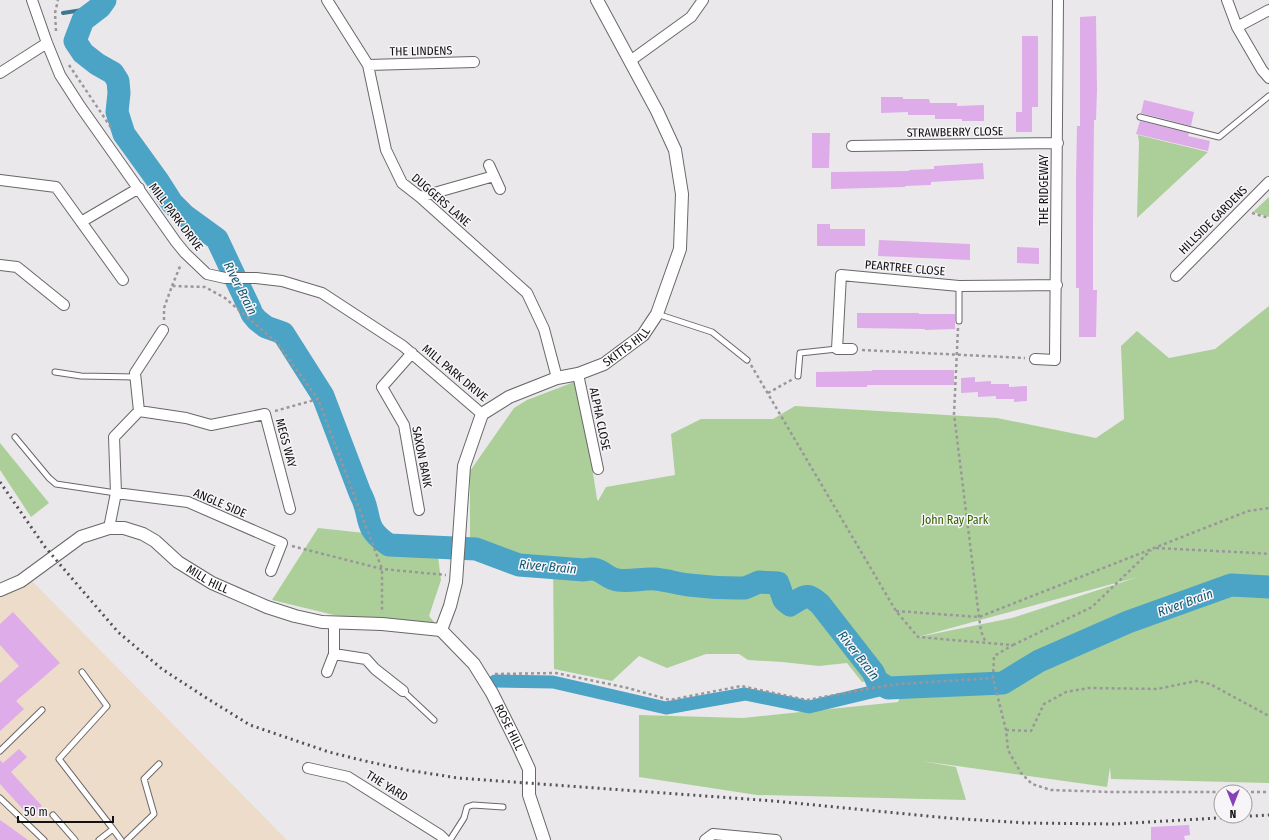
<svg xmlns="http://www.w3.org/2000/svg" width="1269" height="840" font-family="'Fira Sans Condensed',sans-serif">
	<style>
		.industrial { fill: #eddcca }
		.green { fill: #accf99; fill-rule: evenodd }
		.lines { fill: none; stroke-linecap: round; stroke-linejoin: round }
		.stream { stroke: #3a7890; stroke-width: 4 }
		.canal { stroke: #4ba4c6; stroke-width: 13 }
		.river { stroke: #4ba4c6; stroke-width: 23 }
		.building { fill: #deace8 }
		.service-casing { stroke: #69676a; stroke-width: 7 }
		.minor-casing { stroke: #69676a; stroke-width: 12 }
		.tertiary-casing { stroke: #69676a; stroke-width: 14 }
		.path { stroke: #99979a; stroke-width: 2.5; stroke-dasharray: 3 3; stroke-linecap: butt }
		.service { stroke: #fff; stroke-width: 5 }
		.minor { stroke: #fff; stroke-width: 10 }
		.tertiary { stroke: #fff; stroke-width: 12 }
		.rail { stroke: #525153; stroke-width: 3; stroke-dasharray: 2 4; stroke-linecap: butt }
		.labels { text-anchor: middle; stroke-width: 3; stroke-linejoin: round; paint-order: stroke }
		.street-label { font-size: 12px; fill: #131213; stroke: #f8f5f9 }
		.park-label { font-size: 12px; fill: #346404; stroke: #f8f5f9 }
		.water-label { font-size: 13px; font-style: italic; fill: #0f5870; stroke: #f8f5f9 }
	</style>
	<rect width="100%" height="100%" fill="#ebe8ec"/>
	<!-- industrial -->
	<path class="industrial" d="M 21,581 L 33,582 L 287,840 L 0,840 L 0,590 Z"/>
	<!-- green -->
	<path class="green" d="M 1138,135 L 1208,152 L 1137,218 L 1139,143 Z
		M 1269,197 L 1269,217 L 1253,212 Z
		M 1269,306 L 1269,783 L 1111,779 L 1110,767 L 1107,787 L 921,761 L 956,767 L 966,800 L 757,795 L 639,777 L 639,715 L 743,718 L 898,702 L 907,676 L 862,682 L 847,663 L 819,666 L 782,662 L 748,660 L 739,654 L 706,654 L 667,668 L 639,656 L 612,681 L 554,669 L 553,561 L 540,561 L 470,540 L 470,471 L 514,408 L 527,400 L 574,382 L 585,421 L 597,499 L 598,501 L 606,487 L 675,475 L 671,434 L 701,419 L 773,419 L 795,406 L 997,418 L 1096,438 L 1124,419 L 1121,346 L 1137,331 L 1169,358 L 1215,349 ZM 1138,577 L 1012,618 L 918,637 Z
		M 0,443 L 49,503 L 31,517 L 0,470 Z
		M 318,528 L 374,534 L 392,554 L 438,556 L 441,580 L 429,616 L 441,630 L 334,615 L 272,600 Z"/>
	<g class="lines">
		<!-- stream -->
		<path class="stream" d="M 63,13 L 89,9 L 103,0"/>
		<!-- canal -->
		<path class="canal" d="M 495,681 L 553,682 L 666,708 L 745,694 L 809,707 L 888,688"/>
		<!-- river -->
		<path class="river" d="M 105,0 L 100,7 L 83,20 L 75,41 L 83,53 L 97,64 L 113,73 L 118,81 L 119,93 L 117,112 L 124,134 L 158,181 L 172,203 L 184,215 L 217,239 L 250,309 L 252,314 L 257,320 L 266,327 L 283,333 L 323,396 L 360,493 C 373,516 361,527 389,545 L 476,549 L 519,565 L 584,570 C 601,565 605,579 618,580 C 630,582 643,578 655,579 C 667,580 678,584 689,585 C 705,587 722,588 738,588 L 745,588 L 759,582 L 778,583 L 784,600 L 790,605 C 805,597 806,591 820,604 L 873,672 L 877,681 L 888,688 L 1003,683 L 1039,661 L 1128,622 L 1231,585 L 1269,587"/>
	</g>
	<!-- building -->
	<path class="building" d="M 1096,16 L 1097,90 L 1096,120 L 1094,120 L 1093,227 L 1093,290 L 1097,290 L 1096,337 L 1079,337 L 1079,288 L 1076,288 L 1076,179 L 1077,126 L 1080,126 L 1080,17 Z
		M 1022,36 L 1038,36 L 1038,107 L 1032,107 L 1032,132 L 1016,132 L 1016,112 L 1022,112 Z
		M 881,97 L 903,97 L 903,99 L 929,99 L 930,103 L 957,103 L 957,106 L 984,105 L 984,121 L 962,121 L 962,119 L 935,119 L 935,115 L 908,115 L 908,112 L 881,113 Z
		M 1144,100 L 1194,112 L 1191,126 L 1141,113 Z
		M 1140,121 L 1189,133 L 1188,136 L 1210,141 L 1208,151 L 1136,134 Z
		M 812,133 L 830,133 L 829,168 L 812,168 Z
		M 983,163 L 984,179 L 931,182 L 931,185 L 905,186 L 905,187 L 831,189 L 831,172 L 909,171 L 909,170 L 934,169 L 934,166 Z
		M 817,224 L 830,224 L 830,229 L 865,229 L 865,246 L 817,246 Z
		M 879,240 L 970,244 L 970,260 L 878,256 Z
		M 1017,247 L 1039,248 L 1039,264 L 1017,263 Z
		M 857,313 L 919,313 L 919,314 L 955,314 L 955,329 L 925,330 L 925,329 L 857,328 Z
		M 872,370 L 954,370 L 954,385 L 867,385 L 867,387 L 816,387 L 816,372 L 872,371 Z
		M 975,377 L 975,382 L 991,381 L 991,384 L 1009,384 L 1009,387 L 1027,386 L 1027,401 L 1014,402 L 1014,399 L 996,399 L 996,396 L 978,397 L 978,392 L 961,393 L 961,378 Z
		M 13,612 L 60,663 L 16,701 L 24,709 L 0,731 L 0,683 L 19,666 L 0,645 L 0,624 Z
		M 19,749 L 27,757 L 11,772 L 42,806 L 30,817 L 0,784 L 0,760 L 3,763 Z
		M 0,820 L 10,827 L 28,840 L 0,840 Z
		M 1189,825 L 1190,835 L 1184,836 L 1185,840 L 1151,840 L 1151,827 Z"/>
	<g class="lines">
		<defs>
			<path id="service" d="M 1140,117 L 1219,137 L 1269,96
				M 959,286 L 959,321
				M 657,314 L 712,332 L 747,360
				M 55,372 L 81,376 L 136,377
				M 798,376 L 800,353 L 837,349
				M 15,437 L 49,478 L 56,484 L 116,493
				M 82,672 L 107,706 L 59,759 L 113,829 L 99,840
				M 403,691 L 434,720
				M 0,751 L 42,710
				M 0,798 L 44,840
				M 53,815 L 75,840
				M 113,829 L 121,840
				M 127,840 L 154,814 L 144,779 L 159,764
				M 450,840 L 464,818 L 467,807 L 473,805 L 503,807"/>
			<path id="minor" d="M 32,0 L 47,43 L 60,75 L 80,106 L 176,242 L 185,253 L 207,274 L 225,278 L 256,278 L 282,281 L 322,293 L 403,346 L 482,414
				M 327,0 L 368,65 L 386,150 L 402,183 L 420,197 L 527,293 L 544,329 L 557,378
				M 1227,0 L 1237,27 L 1262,70 L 1269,78
				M 1237,27 L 1269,10
				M 630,61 L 691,17 L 703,0
				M 368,65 L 474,62
				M 0,73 L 47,43
				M 852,146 L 1058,143
				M 489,165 L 500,189
				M 0,180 L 56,187 L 123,280
				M 420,197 L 494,176
				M 81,222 L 139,188
				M 0,265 L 17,267 L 64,305
				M 1176,276 L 1269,182
				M 852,349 L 837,349 L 841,275 L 959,286 L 1057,285
				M 412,353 L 382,387 L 404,425 L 419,510
				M 1035,359 L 1055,360 L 1058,0
				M 578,374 L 598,469
				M 139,411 L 186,418 L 211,425 L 265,414 L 290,509
				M 116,493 L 188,502 L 282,543 L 271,571
				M 109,528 L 116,493 L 114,437 L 139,411 L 135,373 L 163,330
				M 334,622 L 334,654 L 366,659 L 375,669 L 403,691
				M 327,672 L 334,654
				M 308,768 L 348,777 L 440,835 L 445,840
				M 705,840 L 713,834 L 776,840"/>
			<g id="tertiary">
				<path id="s1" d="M 0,590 L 21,581 L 81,537 L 109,528 L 124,528 L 143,534 L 155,541 L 178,562 L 212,583 L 267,607 L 295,616 L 322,622 L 382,624 L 441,630"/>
				<path id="s2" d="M 441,630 L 450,606 L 456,582 L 464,466 L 482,414 L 509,397 L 557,378 L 578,374 L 604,364 L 643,335 L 657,314 L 680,249 L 682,194 L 675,150 L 657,111 L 597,0"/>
				<path id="s3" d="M 441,630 L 474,664 L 492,693 L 517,743 L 529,769 L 529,795 L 544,840"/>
			</g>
		</defs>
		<!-- service casing -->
		<use href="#service" class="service-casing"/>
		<!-- minor casing -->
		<use href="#minor" class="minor-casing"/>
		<!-- tertiary casing -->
		<use href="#tertiary" class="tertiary-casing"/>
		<!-- path -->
		<path class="path" d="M 56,31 L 55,13 L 58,0
			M 69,65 L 112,129
			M 1252,213 L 1269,218
			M 172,286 L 181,264
			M 164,320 L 164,308 L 172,286 L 205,287 L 225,298 L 276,342 L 318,399
			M 958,328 L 954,414 L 979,617 L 981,631 L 986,643
			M 862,350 L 1025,358
			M 751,365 L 896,611 L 918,637 L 1013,645 L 994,656 L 993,678 L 1006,730 L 1008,750 L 1021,773 L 1032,784 L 1051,790 L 1110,792 L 1221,792
			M 768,393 L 793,379
			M 275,411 L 318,399 L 382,569 L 382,613
			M 292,546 L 382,569 L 446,575
			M 1156,548 L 1256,553 L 1269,554
			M 896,611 L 979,617 L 1248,511 L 1269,508
			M 1013,645 L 1092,607 L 1151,550
			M 495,674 L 556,673 L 628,688 L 670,700 L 741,686 L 807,700 L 872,688 L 899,684 L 993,678
			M 1006,730 L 1031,731 L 1044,704 L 1066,692 L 1089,688 L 1157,689 L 1196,681 L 1210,684 L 1269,716
			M 1245,792 L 1269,792"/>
		<!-- service -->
		<use href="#service" class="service"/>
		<!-- minor -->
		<use href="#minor" class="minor"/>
		<!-- tertiary -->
		<use href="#tertiary" class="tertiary"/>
		<!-- rail -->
		<path class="rail" d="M 0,482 L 45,547 L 118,632 L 162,669 L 208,699 L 250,725 L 329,752 L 365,761 L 407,770 L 458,778 L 774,801 L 948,818 L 1026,823 L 1115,824 L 1269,815"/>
	</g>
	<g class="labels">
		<!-- street labels -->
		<g class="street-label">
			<text transform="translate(421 51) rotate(-1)" y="4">THE LINDENS</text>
			<text transform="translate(955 132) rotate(-1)" y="4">STRAWBERRY CLOSE</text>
			<text transform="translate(1044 190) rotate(-90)" y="4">THE RIDGEWAY</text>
			<text transform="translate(441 200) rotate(41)" y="4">DUGGERS LANE</text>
			<text transform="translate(176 217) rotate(53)" y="4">MILL PARK DRIVE</text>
			<text transform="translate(1213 220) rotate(-45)" y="4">HILLSIDE GARDENS</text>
			<text transform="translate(905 268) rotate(5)" y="4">PEARTREE CLOSE</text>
			<text dy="4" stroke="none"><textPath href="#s2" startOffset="383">SKITTS HILL</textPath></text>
			<text transform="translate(455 373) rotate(40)" y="4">MILL PARK DRIVE</text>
			<text transform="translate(600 419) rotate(78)" y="4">ALPHA CLOSE</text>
			<text transform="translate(286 443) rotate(75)" y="4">MEGS WAY</text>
			<text transform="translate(422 457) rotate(79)" y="4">SAXON BANK</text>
			<text transform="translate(220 503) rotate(23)" y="4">ANGLE SIDE</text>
			<text dy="4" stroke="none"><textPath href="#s1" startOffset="241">MILL HILL</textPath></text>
			<text dy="4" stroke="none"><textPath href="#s3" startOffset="120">ROSE HILL</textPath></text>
			<text transform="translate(387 786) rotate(32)" y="4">THE YARD</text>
		</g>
		<!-- park labels -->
		<g class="park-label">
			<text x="955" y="524">John Ray Park</text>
		</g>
		<!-- water labels -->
		<g class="water-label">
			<text transform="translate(241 288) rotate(63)" y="5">River Brain</text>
			<text transform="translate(548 566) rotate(5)" y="5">River Brain</text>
			<text transform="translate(1185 602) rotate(-20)" y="5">River Brain</text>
			<text transform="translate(859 655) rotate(52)" y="5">River Brain</text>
		</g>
	</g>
	<!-- north arrow -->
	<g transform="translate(1233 804) rotate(180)"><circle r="19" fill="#f8f5f9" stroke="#9c9a9d"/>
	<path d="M0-3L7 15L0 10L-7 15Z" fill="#8642b6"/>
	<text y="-6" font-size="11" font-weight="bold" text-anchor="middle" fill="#131213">N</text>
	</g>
	<!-- scale -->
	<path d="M18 816v6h95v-6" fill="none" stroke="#131213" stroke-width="2"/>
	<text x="24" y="816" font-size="12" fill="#131213" stroke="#f8f5f9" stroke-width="3" paint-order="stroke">50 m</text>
</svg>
